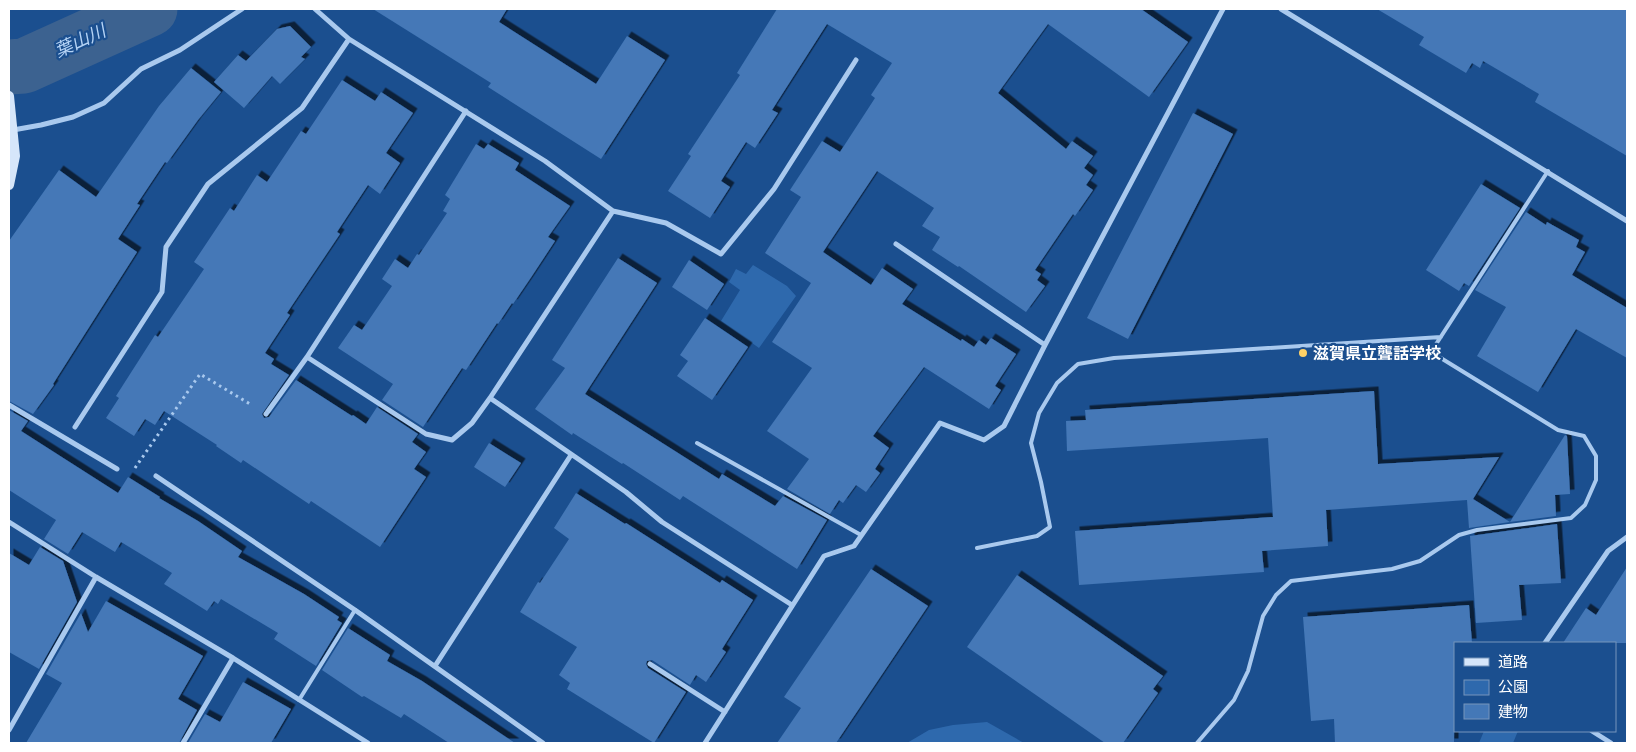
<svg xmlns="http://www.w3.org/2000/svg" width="1636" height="752" font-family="Helvetica,'Noto Sans JP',sans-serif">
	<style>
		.green { fill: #2e69ad }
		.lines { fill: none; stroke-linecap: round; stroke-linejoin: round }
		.river { stroke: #3c6290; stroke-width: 55 }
		.building { fill: #4478b7; filter: url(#shadow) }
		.path { stroke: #a9c9ee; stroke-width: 3; stroke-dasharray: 2.5 4; stroke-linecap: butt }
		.lane { stroke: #a9c9ee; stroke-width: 4 }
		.street { stroke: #a9c9ee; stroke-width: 5 }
		.secondary { stroke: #d6e6fa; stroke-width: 10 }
		.poi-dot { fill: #ffd166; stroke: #1b4f8f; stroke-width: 2 }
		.labels { text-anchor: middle; stroke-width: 4.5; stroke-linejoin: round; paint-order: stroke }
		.poi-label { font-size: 16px; font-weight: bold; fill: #fff; stroke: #1b4f8f; text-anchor: start }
		.water-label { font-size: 18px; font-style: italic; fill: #b5d3f5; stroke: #1b4f8f }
	</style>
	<defs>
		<filter id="shadow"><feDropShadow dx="4.5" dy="-4.5" stdDeviation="0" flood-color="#0009"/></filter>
	</defs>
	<rect width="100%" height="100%" fill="#1b4f8f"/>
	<!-- green -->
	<path class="green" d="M 753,265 L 787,286 L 796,296 L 759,348 L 721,321 L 740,290 L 729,282 L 736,269 L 746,274 Z
		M 987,722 L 1024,743 L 907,743 L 929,730 L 953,725 Z
		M 1484,731 L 1518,731 L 1513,743 L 1479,743 Z"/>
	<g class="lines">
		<!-- river -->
		<path class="river" d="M 9,67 L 24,66 L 150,9"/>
	</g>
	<!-- building -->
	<path class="building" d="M 373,9 L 507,9 L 499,22 L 596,84 L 627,36 L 665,60 L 601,159 L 488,87 L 491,83 Z
		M 777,9 L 1141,9 L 1188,42 L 1149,97 L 1048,24 L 998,93 L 1066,149 L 1072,141 L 1093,156 L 1084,168 L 1093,175 L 1086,185 L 1093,190 L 1075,216 L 1073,214 L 1035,270 L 1041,274 L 1037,280 L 1045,286 L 1026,312 L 959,266 L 958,267 L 932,250 L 940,237 L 922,226 L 934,208 L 877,171 L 823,252 L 871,285 L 882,268 L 913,289 L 902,304 L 961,341 L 962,339 L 974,347 L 979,340 L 986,345 L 991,338 L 1016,354 L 995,386 L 1001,390 L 989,409 L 924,367 L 873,436 L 889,448 L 875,469 L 880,473 L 866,492 L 856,485 L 843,503 L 839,500 L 830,514 L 787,489 L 809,459 L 767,431 L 812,368 L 772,342 L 811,283 L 765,253 L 801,197 L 790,190 L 822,141 L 840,152 L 875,98 L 871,95 L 892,63 L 827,24 L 772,110 L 778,113 L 755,148 L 746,142 L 721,181 L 730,187 L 710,218 L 668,191 L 691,156 L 688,154 L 740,75 L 737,73 Z
		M 1377,9 L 1627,9 L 1627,156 L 1535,102 L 1539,94 L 1483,61 L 1480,68 L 1472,63 L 1466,73 L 1419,45 L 1424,37 Z
		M 290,26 L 311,47 L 301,57 L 305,59 L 280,84 L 272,76 L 244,108 L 214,82 L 238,55 L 246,61 L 277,29 Z
		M 191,68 L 221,92 L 198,120 L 167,163 L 165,162 L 137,204 L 140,205 L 118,239 L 137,252 L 53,384 L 54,385 L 33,414 L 9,401 L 9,241 L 59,170 L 96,197 L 159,106 Z
		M 342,80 L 375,101 L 381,92 L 413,113 L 386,153 L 400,163 L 380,194 L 368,185 L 337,232 L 340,234 L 287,313 L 290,315 L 265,353 L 274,359 L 271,364 L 289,375 L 262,414 L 264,418 L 269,417 L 296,380 L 352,416 L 353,415 L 366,424 L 377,407 L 418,434 L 412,442 L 426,452 L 414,469 L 426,477 L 380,547 L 311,501 L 309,504 L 243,460 L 241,463 L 216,446 L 217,445 L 164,411 L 155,425 L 145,419 L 134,436 L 106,418 L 119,398 L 116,396 L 155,335 L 158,337 L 204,269 L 194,262 L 230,208 L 234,211 L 257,175 L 267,182 L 301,131 L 306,134 Z
		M 1193,113 L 1233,134 L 1128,339 L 1087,318 Z
		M 476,144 L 484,149 L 488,144 L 519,163 L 515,170 L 570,206 L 548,237 L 555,241 L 532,276 L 513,304 L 512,303 L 498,324 L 497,323 L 466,370 L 462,368 L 423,427 L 382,400 L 393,384 L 338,348 L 354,325 L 362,330 L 392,286 L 382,279 L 395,259 L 408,268 L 417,254 L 419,255 L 447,213 L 443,211 L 450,199 L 445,195 Z
		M 1481,184 L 1520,208 L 1469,286 L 1464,283 L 1459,291 L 1426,270 Z
		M 1526,212 L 1546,225 L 1547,222 L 1579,240 L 1576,247 L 1585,252 L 1572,275 L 1627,308 L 1627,358 L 1576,329 L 1538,392 L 1477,356 L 1506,307 L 1475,290 Z
		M 618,258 L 657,283 L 585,394 L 719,479 L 722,474 L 775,506 L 783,496 L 827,520 L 797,569 L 683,496 L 680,500 L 623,463 L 622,464 L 573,433 L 572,435 L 535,409 L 565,368 L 552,360 Z
		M 689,260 L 724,284 L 707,310 L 672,287 Z
		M 705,318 L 748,347 L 712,400 L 677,376 L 688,361 L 680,355 Z
		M 1374,391 L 1378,464 L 1499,457 L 1473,499 L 1510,522 L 1469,528 L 1467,500 L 1326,510 L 1328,546 L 1262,551 L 1264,572 L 1079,585 L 1075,531 L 1273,517 L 1268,438 L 1067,451 L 1066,421 L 1086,420 L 1085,410 Z
		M 9,410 L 28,421 L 21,431 L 118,493 L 128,477 L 160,497 L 159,498 L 198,521 L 242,551 L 238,557 L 304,594 L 339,617 L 337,620 L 342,623 L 316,666 L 274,639 L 278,633 L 221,599 L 218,604 L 214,601 L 207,611 L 164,584 L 172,573 L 121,542 L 115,552 L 82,532 L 68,554 L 44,539 L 56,520 L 9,490 Z
		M 1565,435 L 1567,436 L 1570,494 L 1555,495 L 1556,516 L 1510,522 Z
		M 489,443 L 521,463 L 505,487 L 474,467 Z
		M 576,493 L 625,524 L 626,523 L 720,583 L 722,580 L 753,600 L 722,649 L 726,652 L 706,682 L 696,675 L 690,685 L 652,660 L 647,661 L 646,664 L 648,668 L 686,692 L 654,743 L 567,689 L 570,683 L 559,675 L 577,647 L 520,612 L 538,582 L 540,583 L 569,539 L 554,528 Z
		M 1557,524 L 1561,583 L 1519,585 L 1522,620 L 1476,623 L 1470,536 Z
		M 40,547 L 63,561 L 77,602 L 39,669 L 9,652 L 9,553 L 29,565 Z
		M 1627,567 L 1627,643 L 1563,643 L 1586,608 L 1596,615 Z
		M 871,569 L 928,606 L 836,743 L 777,743 L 801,708 L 784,697 Z
		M 1017,575 L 1163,676 L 1153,689 L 1158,693 L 1123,743 L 1105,743 L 967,647 Z
		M 106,601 L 203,656 L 178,699 L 197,710 L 179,743 L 26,743 L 62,683 L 46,674 L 81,613 L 88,632 Z
		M 1469,605 L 1472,643 L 1455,643 L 1454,743 L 1335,743 L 1334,719 L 1311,721 L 1303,617 Z
		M 348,628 L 390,655 L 387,661 L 422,681 L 515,743 L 449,743 L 404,714 L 401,718 L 364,696 L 362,697 L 322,670 Z
		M 243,682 L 291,709 L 271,743 L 188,743 L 205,714 L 220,722 Z"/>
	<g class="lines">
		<!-- path -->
		<path class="path" d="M 135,468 L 200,374 L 250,404"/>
		<!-- lane -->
		<path class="lane" d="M 697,443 L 861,535
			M 977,548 L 1037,536 L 1050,527 L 1041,482 L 1031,443 L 1039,413 L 1057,383 L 1078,364 L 1114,358 L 1441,337
			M 299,700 L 355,610
			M 1197,743 L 1234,700 L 1248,671 L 1263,616 L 1276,595 L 1291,581 L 1392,569 L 1420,561 L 1459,535 L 1477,530 L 1571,518 L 1585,505 L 1596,480 L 1596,456 L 1584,436 L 1558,430 L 1431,352 L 1548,171"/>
		<!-- street -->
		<path class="street" d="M 315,9 L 349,39 L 545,161 L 613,211 L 666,223 L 721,254 L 774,189 L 856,60
			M 1281,9 L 1627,221
			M 466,111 L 307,357 L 426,434 L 452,440 L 472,423 L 490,398 L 613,211
			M 13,130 L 41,125 L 73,117 L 104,103 L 141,69 L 180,50 L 242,9
			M 896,244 L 1045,345
			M 490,398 L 626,492 L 662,522 L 792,605
			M 9,405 L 117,469
			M 266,414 L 307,357
			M 75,427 L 162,292 L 166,247 L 208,184 L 302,108 L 349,39
			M 156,476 L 355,610 L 543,743
			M 9,522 L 96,577 L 233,658 L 368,743
			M 1545,643 L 1608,551 L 1627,537
			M 650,664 L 725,712
			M 435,666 L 571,455
			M 9,730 L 96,577
			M 1592,731 L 1611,743
			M 183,743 L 233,658
			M 705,743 L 824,556 L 854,546 L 940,423 L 984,440 L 1004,426 L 1045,345 L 1223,9"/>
		<!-- secondary -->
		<path class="secondary" d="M 9,96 L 15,156 L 9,185"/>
	</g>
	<!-- markers -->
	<circle class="poi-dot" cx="1303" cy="353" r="5"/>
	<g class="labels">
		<!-- poi labels -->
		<g class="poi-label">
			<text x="1313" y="359">滋賀県立聾話学校</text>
		</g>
		<!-- water labels -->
		<g class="water-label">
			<text transform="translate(80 41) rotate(-25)" y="6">葉山川</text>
		</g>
	</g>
	<!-- border -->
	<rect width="1636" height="752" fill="none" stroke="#ffffff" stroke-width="20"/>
	<!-- legend -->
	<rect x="1454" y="642" width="162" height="90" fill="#1b4f8f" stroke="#7695bc"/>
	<rect x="1464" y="658" width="25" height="8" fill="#d6e6fa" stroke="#7695bc"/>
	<text x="1498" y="667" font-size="15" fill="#ffffff">道路</text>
	<rect x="1464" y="680" width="25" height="15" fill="#2e69ad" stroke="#7695bc"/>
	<text x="1498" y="692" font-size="15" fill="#ffffff">公園</text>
	<rect x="1464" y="704" width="25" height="15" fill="#4478b7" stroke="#7695bc"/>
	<text x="1498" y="717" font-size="15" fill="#ffffff">建物</text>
</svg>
